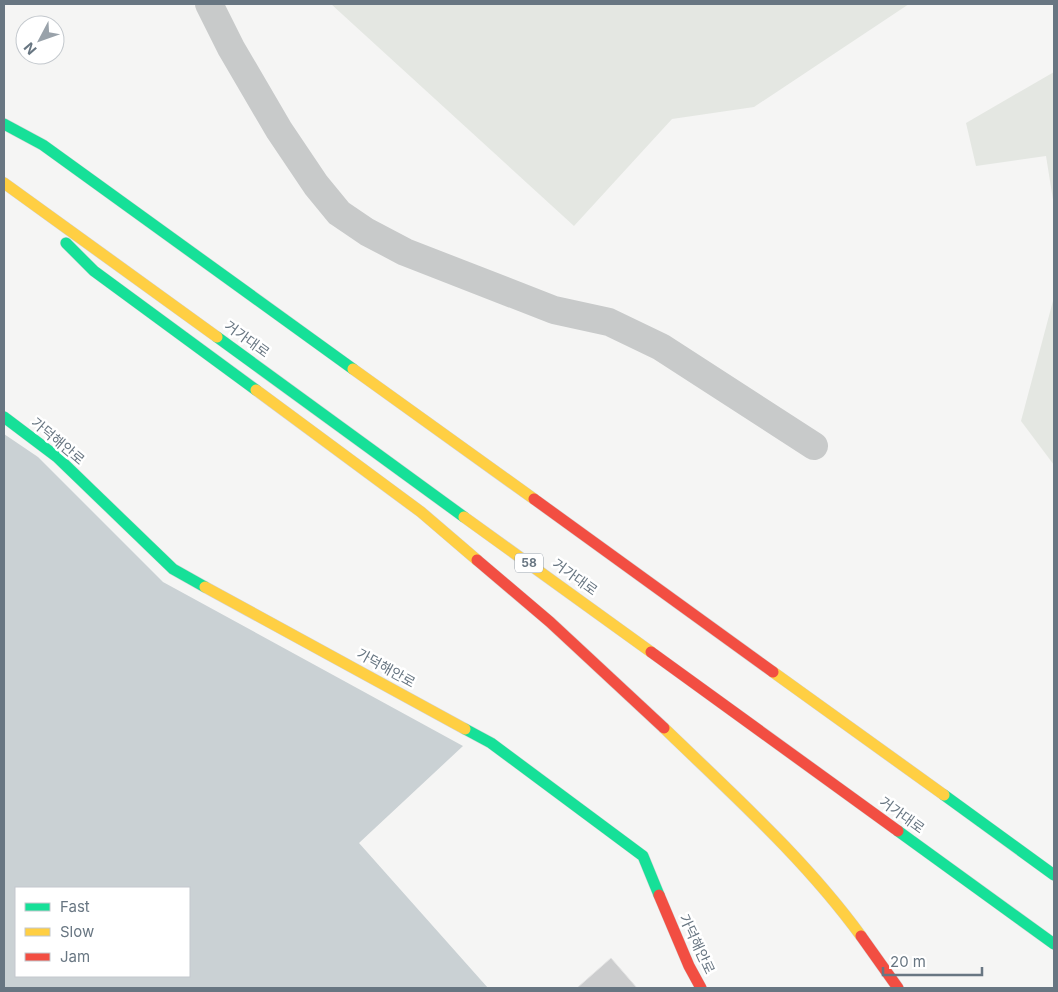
<svg xmlns="http://www.w3.org/2000/svg" width="1058" height="992" font-family="Inter,'Noto Sans KR',sans-serif">
	<style>
		.green { fill: #e4e7e2 }
		.water { fill: #cad1d4; fill-rule: evenodd }
		.building { fill: #cccdce; stroke: #e4e4e4 }
		.lines { fill: none; stroke-linecap: round; stroke-linejoin: round }
		.fast-casing { stroke: #d2d3d3; stroke-width: 12 }
		.slow-casing { stroke: #d2d3d3; stroke-width: 12 }
		.jam-casing { stroke: #d2d3d3; stroke-width: 12 }
		.street { stroke: #c8caca; stroke-width: 28 }
		.fast { stroke: #16e098; stroke-width: 11 }
		.slow { stroke: #ffcf43; stroke-width: 11 }
		.jam { stroke: #f24e42; stroke-width: 11 }
		.labels { text-anchor: middle; stroke-width: 5; stroke-linejoin: round; paint-order: stroke }
		.shield { fill: #fff; stroke: #959fa8; stroke-width: 1 }
		.shield-label { font-size: 12px; font-weight: bold; fill: #687682 }
		.street-label { font-size: 14px; fill: #687682; stroke: #fff }
	</style>
	<rect width="100%" height="100%" fill="#f5f5f4"/>
	<!-- green -->
	<path class="green" d="M 331,4 L 909,4 L 754,107 L 672,119 L 574,226 Z
		M 1054,72 L 1054,206 L 1046,156 L 976,166 L 966,123 Z
		M 1054,297 L 1054,465 L 1021,421 Z"/>
	<!-- water -->
	<path class="water" d="M 4,434 L 38,457 L 163,582 L 463,746 L 359,843 L 488,988 L 4,988 ZM 16,888 L 189,888 L 189,976 L 16,976 Z"/>
	<!-- building -->
	<path class="building" d="M 611,958 L 637,988 L 577,988 Z"/>
	<g class="lines">
		<defs>
			<path id="fast" d="M 4,124 L 43,145 L 353,369
				M 66,243 L 94,271 L 256,390
				M 217,337 L 464,517
				M 4,417 L 57,457 L 173,569 L 205,587
				M 465,729 L 491,743 L 643,856 L 659,895
				M 944,795 L 1054,875
				M 898,831 L 1054,944"/>
			<path id="slow" d="M 4,183 L 217,337
				M 353,369 L 534,499
				M 256,390 L 421,512 L 477,560
				M 464,517 L 651,652
				M 205,587 L 465,729
				M 773,672 L 944,795
				M 664,728 C 732,794 805,859 861,936"/>
			<path id="jam" d="M 534,499 L 773,672
				M 477,560 L 550,622 L 664,728
				M 651,652 L 898,831
				M 659,895 L 689,966 L 701,988
				M 861,936 L 898,988"/>
		</defs>
		<!-- fast casing -->
		<use href="#fast" class="fast-casing"/>
		<!-- slow casing -->
		<use href="#slow" class="slow-casing"/>
		<!-- jam casing -->
		<use href="#jam" class="jam-casing"/>
		<!-- street -->
		<path class="street" d="M 209,4 L 231,48 L 279,130 L 316,185 L 339,213 L 367,232 L 405,252 L 554,310 L 609,322 L 661,347 L 814,446"/>
		<!-- fast -->
		<use href="#fast" class="fast"/>
		<!-- slow -->
		<use href="#slow" class="slow"/>
		<!-- jam -->
		<use href="#jam" class="jam"/>
	</g>
	<g class="labels">
		<!-- shield labels -->
		<rect class="shield" x="515" y="553.5" width="28" height="19" rx="4"/>
		<g class="shield-label">
			<text x="529" y="567">58</text>
		</g>
		<!-- street labels -->
		<g class="street-label">
			<text transform="translate(247 339) rotate(36)" y="5">거가대로</text>
			<text transform="translate(58 441) rotate(40)" y="5">가덕해안로</text>
			<text transform="translate(575 577) rotate(36)" y="5">거가대로</text>
			<text transform="translate(386 668) rotate(29)" y="5">가덕해안로</text>
			<text transform="translate(902 815) rotate(36)" y="5">거가대로</text>
			<text transform="translate(697 944) rotate(65)" y="5">가덕해안로</text>
		</g>
	</g>
	<!-- border -->
	<rect width="1058" height="992" fill="none" stroke="#687682" stroke-width="10"/>
	<!-- legend -->
	<rect x="15" y="887" width="175" height="90" fill="#ffffff" stroke="#c3c8cd"/>
	<rect x="25" y="903" width="25" height="8" fill="#16e098" stroke="#c3c8cd"/>
	<text x="60" y="912" font-size="15" fill="#687682">Fast</text>
	<rect x="25" y="928" width="25" height="8" fill="#ffcf43" stroke="#c3c8cd"/>
	<text x="60" y="937" font-size="15" fill="#687682">Slow</text>
	<rect x="25" y="953" width="25" height="8" fill="#f24e42" stroke="#c3c8cd"/>
	<text x="60" y="962" font-size="15" fill="#687682">Jam</text>
	<!-- north arrow -->
	<g transform="translate(40 40) rotate(229)"><circle r="24" fill="#ffffff" stroke="#c3c8cd"/>
	<path d="M0-4L9 19L0 12L-9 19Z" fill="#99a2aa"/>
	<text y="-8" font-size="14" font-weight="bold" text-anchor="middle" fill="#687682">N</text>
	</g>
	<!-- scale -->
	<path d="M883 967v8h99v-8" fill="none" stroke="#687682" stroke-width="2.5"/>
	<text x="890" y="967" font-size="15" fill="#687682" stroke="#ffffff" stroke-width="4" paint-order="stroke">20 m</text>
</svg>
